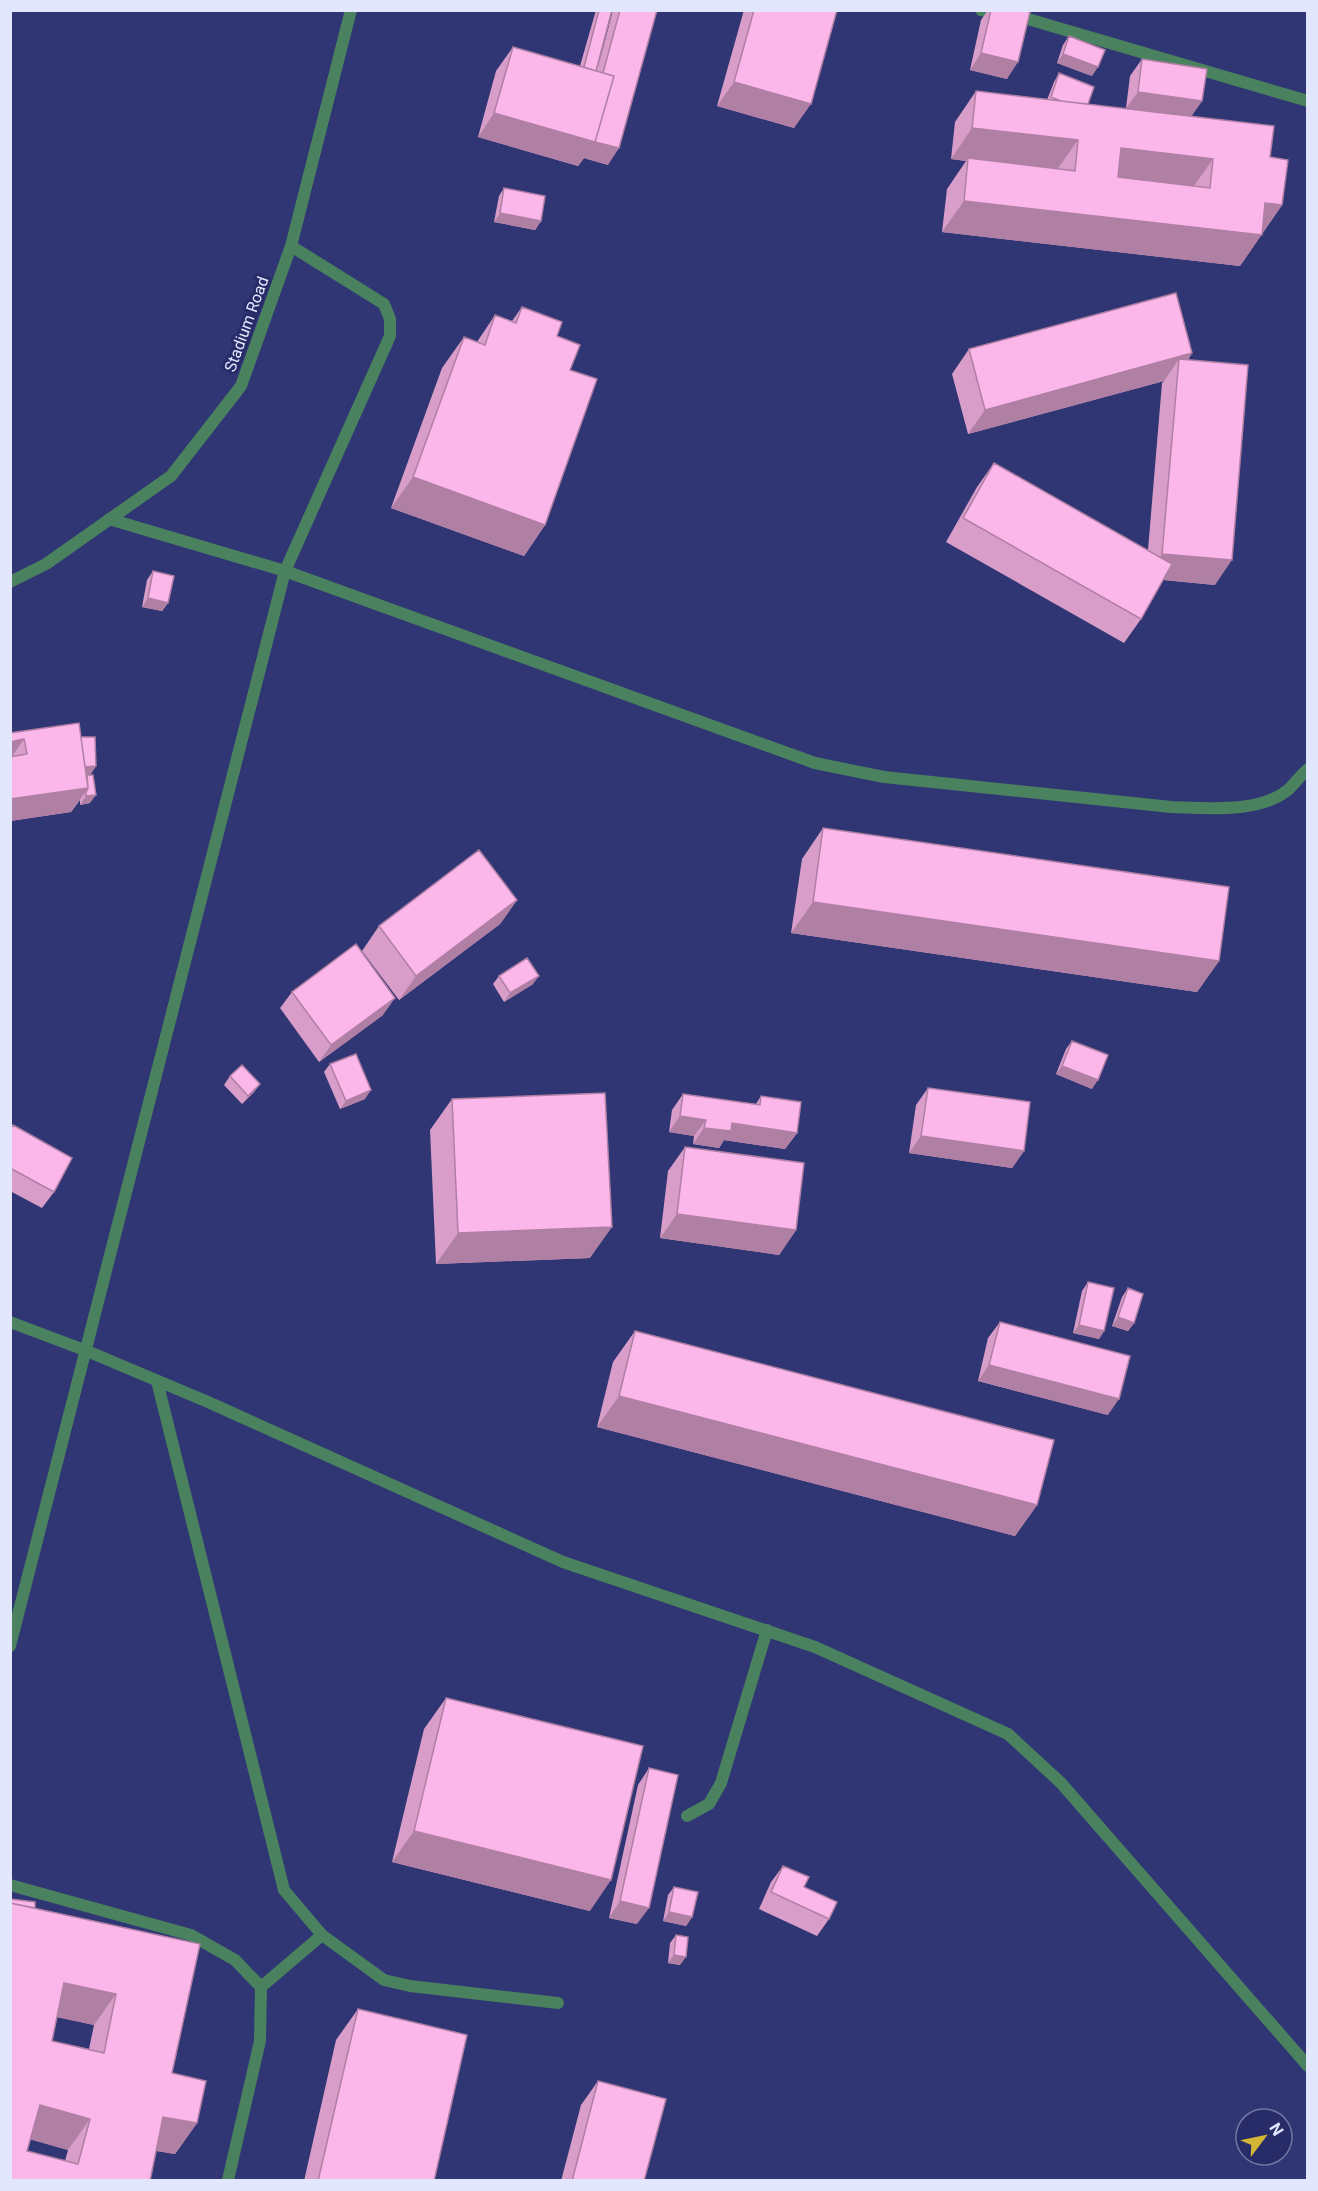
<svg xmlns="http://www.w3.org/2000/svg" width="1318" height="2191" font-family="Roboto,sans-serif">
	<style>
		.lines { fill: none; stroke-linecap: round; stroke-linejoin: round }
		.minor { stroke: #4a815f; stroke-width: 12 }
		.wall { fill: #d89dc9; fill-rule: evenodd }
		.shaded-wall { fill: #b07fa4 }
		.building { fill: #fbb6ea; stroke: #b07fa4; stroke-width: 1.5; fill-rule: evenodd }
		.labels { text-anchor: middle; stroke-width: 6; stroke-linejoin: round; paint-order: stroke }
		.street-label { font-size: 16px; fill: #e2e7fe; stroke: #272b67 }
	</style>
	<rect width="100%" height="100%" fill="#303673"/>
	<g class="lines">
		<!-- minor -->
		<path class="minor" d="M 981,10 L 1021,17 L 1308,101
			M 109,519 L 285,571 L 815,763 L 884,777 L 1171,807 C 1206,808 1260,814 1289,789 C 1295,783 1301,775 1308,769
			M 10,582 L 46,564 L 171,476 L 241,386 L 291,246 L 351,10
			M 10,1322 L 87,1351 L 208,1402 L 563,1562 L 815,1647 L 1008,1734 L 1061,1783 L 1308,2066
			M 157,1381 L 284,1890 L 322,1935 L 384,1980 L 410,1986 L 558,2003
			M 10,1646 L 285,571 L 390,336 L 390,319 L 384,304 L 291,246
			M 687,1816 L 709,1804 L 721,1783 L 767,1630
			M 10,1885 L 191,1935 L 235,1960 L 261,1987 L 260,2041 L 228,2180
			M 261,1987 L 322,1935"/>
	</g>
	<!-- wall -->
	<path class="wall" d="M 596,10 L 612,10 L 597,71 L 613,10 L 657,10 L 608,165 L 584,158 L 578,166 L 478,137 L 496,71 L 513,47 L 580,66 Z
		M 744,10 L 837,10 L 794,128 L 717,106 Z
		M 988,10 L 1025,10 L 1007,79 L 970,70 L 981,20 Z
		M 1069,36 L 1092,76 L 1057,63 L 1063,45 Z
		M 1142,59 L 1202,101 L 1191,116 L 1270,157 L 1282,205 L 1240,266 L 942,232 L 947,189 L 966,161 L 951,159 L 955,122 L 976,91 L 1047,100 L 1054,82 L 1059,73 L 1088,104 L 1153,112 L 1126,108 L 1130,76 Z
		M 504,188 L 541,221 L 535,230 L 494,222 L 499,196 Z
		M 522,307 L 557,336 L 570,370 L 545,525 L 524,556 L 391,508 L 442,368 L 464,337 L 477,342 L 495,315 L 512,321 Z
		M 969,349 L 1192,353 L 1188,360 L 1215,585 L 1163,580 L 1141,619 L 1124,643 L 946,542 L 977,487 L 994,463 L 1148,550 L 1162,383 L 1164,381 L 968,434 L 952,374 Z
		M 153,571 L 168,603 L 162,611 L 142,607 L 147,580 Z
		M 10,733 L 81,737 L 96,766 L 90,775 L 90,803 L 80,805 L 80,800 L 71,812 L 10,821 Z
		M 823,828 L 1219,961 L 1197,992 L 791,933 L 802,859 Z
		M 517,900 L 500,924 L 399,1000 L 362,951 L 379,926 Z
		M 499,976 L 533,984 L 504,1002 L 493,984 Z
		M 292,992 L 383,1015 L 319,1062 L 280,1008 Z
		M 1072,1041 L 1092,1089 L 1056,1074 L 1066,1049 Z
		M 330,1064 L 365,1099 L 340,1109 L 324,1072 Z
		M 230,1076 L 260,1084 L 254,1092 L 242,1104 L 224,1085 Z
		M 928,1088 L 1024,1151 L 1012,1168 L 909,1153 L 916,1105 Z
		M 683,1094 L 756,1104 L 761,1096 L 797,1133 L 785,1149 L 724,1140 L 719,1148 L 693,1144 L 694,1136 L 669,1132 L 672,1110 Z
		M 452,1099 L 590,1258 L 436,1264 L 430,1130 Z
		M 10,1128 L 54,1192 L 42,1208 L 10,1191 Z
		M 685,1147 L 796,1230 L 779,1255 L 660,1238 L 668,1171 Z
		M 1088,1282 L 1104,1331 L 1099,1339 L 1073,1333 L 1082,1291 Z
		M 1128,1288 L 1134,1323 L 1128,1331 L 1112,1326 L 1122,1297 Z
		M 1000,1322 L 1108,1415 L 978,1381 L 988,1338 Z
		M 635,1331 L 1037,1505 L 1015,1536 L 597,1427 L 613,1362 Z
		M 446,1698 L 590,1911 L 392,1862 L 424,1729 Z
		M 649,1768 L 637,1924 L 609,1918 L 638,1785 Z
		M 783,1866 L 804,1887 L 829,1919 L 817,1936 L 759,1909 L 771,1882 Z
		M 674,1887 L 692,1917 L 686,1926 L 663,1921 L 668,1895 Z
		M 35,1908 L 200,1944 L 172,2073 L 197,2123 L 175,2154 L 156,2151 L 10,2181 ZM 57,2017 L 94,2025 L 89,2049 L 52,2041 ZM 30,2139 L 68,2150 L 65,2161 L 27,2151 Z
		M 676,1935 L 680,1965 L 668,1963 L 670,1943 Z
		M 358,2009 L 434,2181 L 304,2181 L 336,2040 Z
		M 598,2081 L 644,2181 L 561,2181 L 581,2105 Z"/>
	<!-- shaded-wall -->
	<path class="shaded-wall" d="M 981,53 L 1018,62 L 1007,79 L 970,70 Z
		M 1063,54 L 1098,67 L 1092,76 L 1057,63 Z
		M 734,82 L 811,104 L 794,128 L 717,106 Z
		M 1138,92 L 1202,101 L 1191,117 L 1126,108 Z
		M 494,113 L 619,148 L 608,165 L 584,158 L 578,166 L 478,137 Z
		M 972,128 L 1078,140 L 1056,171 L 968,158 L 966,161 L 951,159 Z
		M 1121,148 L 1213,159 L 1191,190 L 1099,179 Z
		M 964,201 L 1265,203 L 1282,205 L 1240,266 L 942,232 Z
		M 500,213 L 541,221 L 535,230 L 494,222 Z
		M 1192,353 L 1178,375 L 1179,359 L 1164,381 L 968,434 L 985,410 Z
		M 413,477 L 545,525 L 524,556 L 391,508 Z
		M 1162,554 L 1232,560 L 1215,585 L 1145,578 Z
		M 148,598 L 168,603 L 162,611 L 142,607 Z
		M 24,739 L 10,759 L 10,742 Z
		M 96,766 L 90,775 L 73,776 L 79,767 Z
		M 88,788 L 71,812 L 10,821 L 10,799 Z
		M 96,795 L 90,803 L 80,805 L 86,796 Z
		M 517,900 L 500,924 L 399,1000 L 416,976 Z
		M 813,902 L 1219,961 L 1197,992 L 791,933 Z
		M 539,976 L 533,984 L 504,1002 L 510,993 Z
		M 395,998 L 383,1015 L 319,1062 L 331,1045 Z
		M 1062,1066 L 1098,1080 L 1092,1089 L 1056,1074 Z
		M 260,1084 L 254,1092 L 242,1104 L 248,1096 Z
		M 371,1090 L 365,1099 L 340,1109 L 346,1101 Z
		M 680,1116 L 706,1120 L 694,1136 L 669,1132 Z
		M 732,1123 L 797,1133 L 785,1149 L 724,1140 L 719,1148 L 693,1144 L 704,1128 Z
		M 921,1136 L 1024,1151 L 1012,1168 L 909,1153 Z
		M 677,1214 L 796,1230 L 779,1255 L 660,1238 Z
		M 612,1227 L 590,1258 L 436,1264 L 458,1233 Z
		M 1118,1317 L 1134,1323 L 1128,1331 L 1112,1326 Z
		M 1079,1325 L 1104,1331 L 1099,1339 L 1073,1333 Z
		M 989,1365 L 1119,1399 L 1108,1415 L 978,1381 Z
		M 619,1396 L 1037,1505 L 1015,1536 L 597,1427 Z
		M 414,1831 L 611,1880 L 590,1911 L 392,1862 Z
		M 620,1901 L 649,1908 L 637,1924 L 609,1918 Z
		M 669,1912 L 692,1917 L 686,1926 L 663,1921 Z
		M 674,1955 L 686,1957 L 680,1965 L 668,1963 Z
		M 64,1983 L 116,1994 L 94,2025 L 42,2014 Z
		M 40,2105 L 90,2119 L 68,2150 L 18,2136 Z
		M 163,2117 L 197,2123 L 175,2154 L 142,2148 Z"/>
	<!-- building -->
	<path class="building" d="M 599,10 L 612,10 L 596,71 L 584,67 Z
		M 620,10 L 657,10 L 619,148 L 595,142 L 614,76 L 603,73 Z
		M 754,10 L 837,10 L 811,104 L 734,82 Z
		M 991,10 L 1025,10 L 1030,12 L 1018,62 L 981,53 Z
		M 1069,36 L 1105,50 L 1098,67 L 1063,54 Z
		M 513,47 L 614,76 L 595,142 L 494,113 Z
		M 1142,59 L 1207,69 L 1202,101 L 1138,92 Z
		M 1059,73 L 1094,87 L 1088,104 L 1061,101 L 1051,97 Z
		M 976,91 L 1274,126 L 1270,157 L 1288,160 L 1282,205 L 1265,203 L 1262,235 L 964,201 L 968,158 L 1075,171 L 1078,140 L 972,128 ZM 1121,148 L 1213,159 L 1210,188 L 1118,177 Z
		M 504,188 L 545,196 L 541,221 L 500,213 Z
		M 1176,293 L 1192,353 L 985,410 L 969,349 Z
		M 522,307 L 562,322 L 557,336 L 580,345 L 570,370 L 597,379 L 545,525 L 413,477 L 464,337 L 485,345 L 495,315 L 516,323 Z
		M 1179,359 L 1248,365 L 1232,560 L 1162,554 Z
		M 994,463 L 1172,564 L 1141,619 L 963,518 Z
		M 153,571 L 174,576 L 168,603 L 148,598 Z
		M 79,723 L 88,788 L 10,799 L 10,757 L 27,754 L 24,739 L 10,742 L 10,733 Z
		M 81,737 L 95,737 L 96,766 L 85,767 Z
		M 87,775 L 93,775 L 96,795 L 86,796 L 86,792 L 88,788 Z
		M 823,828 L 1229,887 L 1219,961 L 813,902 Z
		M 479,850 L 517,900 L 416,976 L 379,926 Z
		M 356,944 L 395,998 L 331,1045 L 292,992 Z
		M 527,958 L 539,976 L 510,993 L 499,976 Z
		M 1072,1041 L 1108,1055 L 1098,1080 L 1062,1066 Z
		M 356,1054 L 371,1090 L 346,1101 L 330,1064 Z
		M 242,1065 L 260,1084 L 248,1096 L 230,1076 Z
		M 928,1088 L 1030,1102 L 1024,1151 L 921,1136 Z
		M 605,1093 L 612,1227 L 458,1233 L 452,1099 Z
		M 683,1094 L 760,1105 L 761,1096 L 801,1102 L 797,1133 L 732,1123 L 731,1131 L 704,1128 L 706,1120 L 680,1116 Z
		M 13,1125 L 72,1158 L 54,1192 L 10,1168 L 10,1129 Z
		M 685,1147 L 804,1163 L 796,1230 L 677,1214 Z
		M 1088,1282 L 1114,1288 L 1104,1331 L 1079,1325 Z
		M 1128,1288 L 1143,1294 L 1134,1323 L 1118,1317 Z
		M 1000,1322 L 1130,1356 L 1119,1399 L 989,1365 Z
		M 635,1331 L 1054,1440 L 1037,1505 L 619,1396 Z
		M 446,1698 L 643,1746 L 611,1880 L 414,1831 Z
		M 649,1768 L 678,1775 L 649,1908 L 620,1901 Z
		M 783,1866 L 809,1877 L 804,1887 L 837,1902 L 829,1919 L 771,1892 Z
		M 674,1887 L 698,1892 L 692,1917 L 669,1912 Z
		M 10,1899 L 35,1902 L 35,1908 L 10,1903 Z
		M 10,1903 L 200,1944 L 172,2073 L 206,2081 L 197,2123 L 163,2117 L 150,2181 L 10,2181 ZM 64,1983 L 116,1994 L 104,2053 L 52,2041 ZM 40,2105 L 90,2119 L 78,2164 L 27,2151 Z
		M 676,1935 L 688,1937 L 686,1957 L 674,1955 Z
		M 358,2009 L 467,2035 L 434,2181 L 318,2181 Z
		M 598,2081 L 666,2099 L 644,2181 L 572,2181 Z"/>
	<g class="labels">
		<!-- street labels -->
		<g class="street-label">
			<text transform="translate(246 324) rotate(-70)" y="6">Stadium Road</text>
		</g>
	</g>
	<!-- border -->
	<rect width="1318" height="2191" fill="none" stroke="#e2e7fe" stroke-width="24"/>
	<!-- north arrow -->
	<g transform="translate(1264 2137) rotate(58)"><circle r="28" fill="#272b67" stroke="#7276a3" stroke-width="1.5"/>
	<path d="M0-4.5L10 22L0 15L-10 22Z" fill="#d3b635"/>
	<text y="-9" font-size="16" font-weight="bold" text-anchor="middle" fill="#e2e7fe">N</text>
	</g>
</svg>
